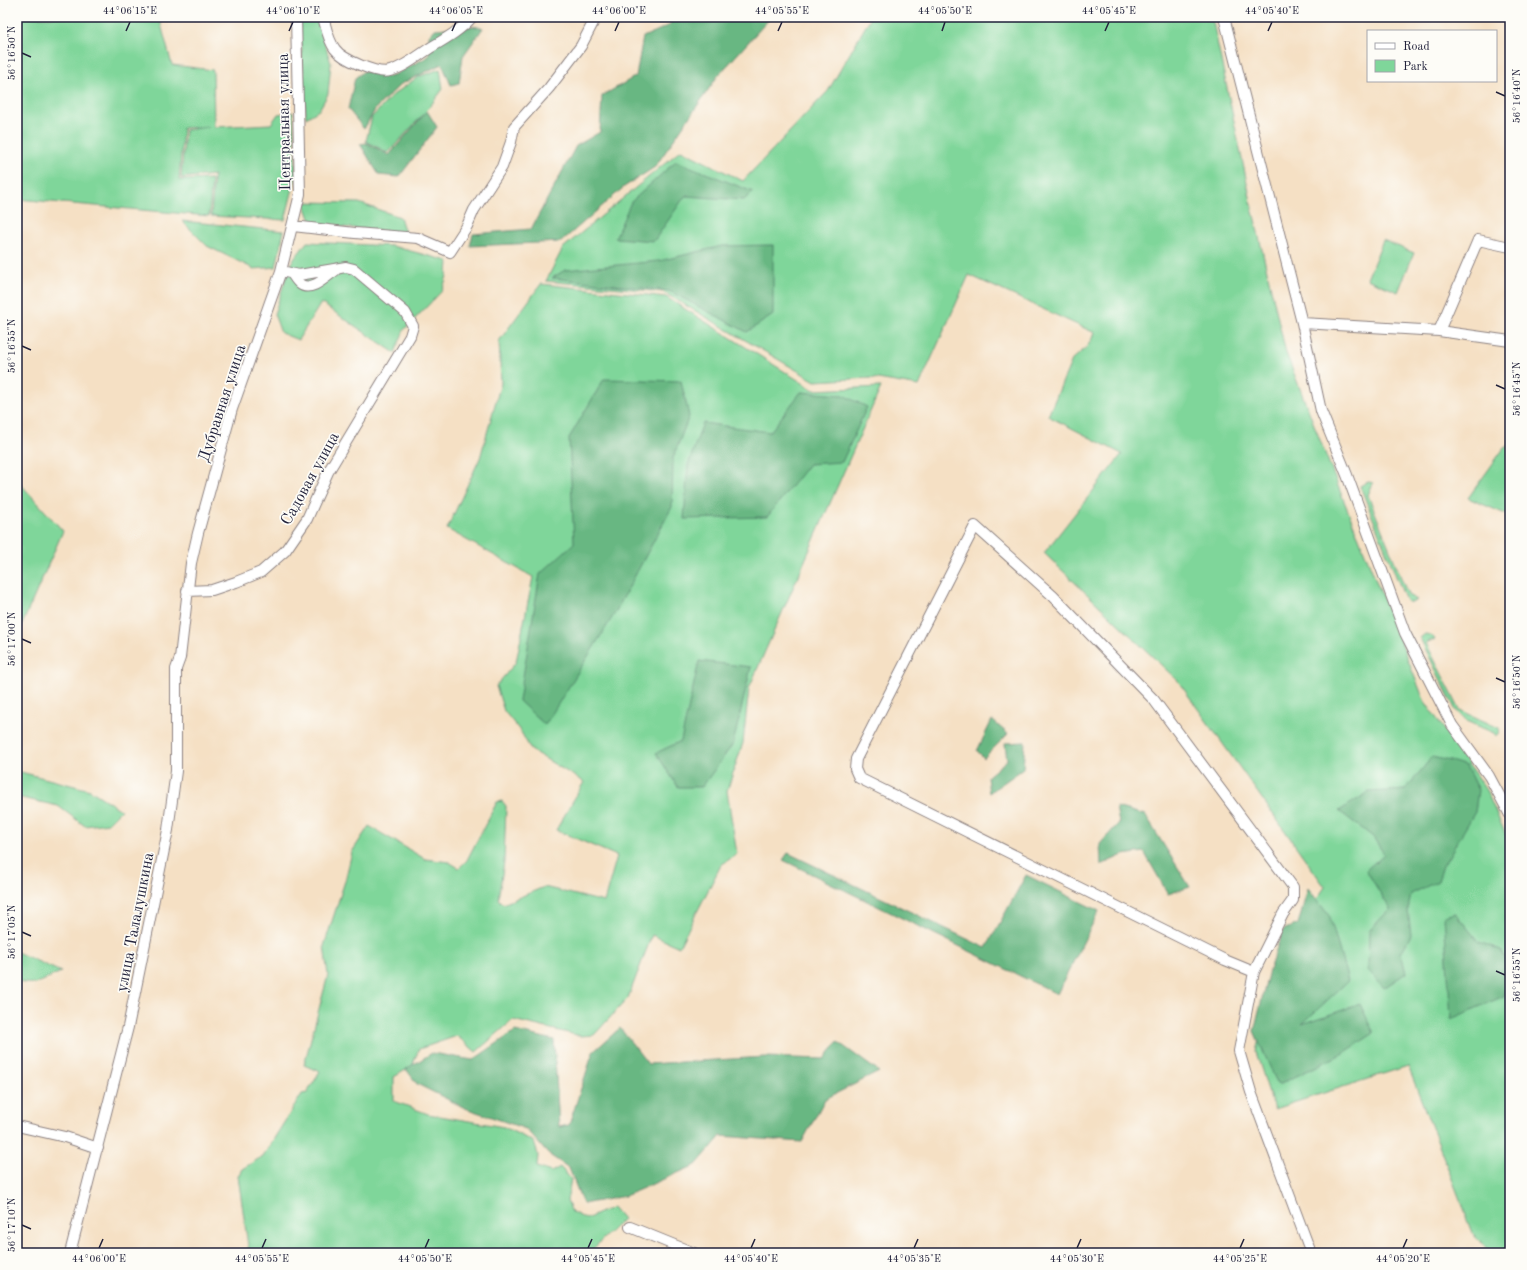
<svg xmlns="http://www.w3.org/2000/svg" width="1527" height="1270" font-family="'Old Standard TT',serif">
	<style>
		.green { fill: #7fd69a; stroke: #507c6a }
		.forest { fill: #67b782; stroke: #446c5e }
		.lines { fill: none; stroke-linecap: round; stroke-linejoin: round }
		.minor-casing { stroke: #8c8180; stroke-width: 12 }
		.minor { stroke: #fff; stroke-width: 10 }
		.ticks { fill: none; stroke: #22223b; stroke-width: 1.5 }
		.labels { text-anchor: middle; stroke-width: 3.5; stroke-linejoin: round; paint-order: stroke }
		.street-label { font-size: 16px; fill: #22223b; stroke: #fdfcf7 }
		.neatline { fill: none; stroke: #22223b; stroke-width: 1.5 }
		.ticks-label { font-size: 10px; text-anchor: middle; fill: #22223b }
	</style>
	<rect width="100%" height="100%" fill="#fdfcf7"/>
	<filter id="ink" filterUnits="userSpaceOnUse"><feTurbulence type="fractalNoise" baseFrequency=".025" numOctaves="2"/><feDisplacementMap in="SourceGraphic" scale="8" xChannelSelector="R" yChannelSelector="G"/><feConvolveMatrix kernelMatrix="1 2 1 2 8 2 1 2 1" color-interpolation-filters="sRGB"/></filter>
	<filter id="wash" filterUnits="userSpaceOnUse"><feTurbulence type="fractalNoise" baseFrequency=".012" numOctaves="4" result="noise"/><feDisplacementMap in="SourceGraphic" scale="16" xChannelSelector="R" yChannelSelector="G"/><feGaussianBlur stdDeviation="0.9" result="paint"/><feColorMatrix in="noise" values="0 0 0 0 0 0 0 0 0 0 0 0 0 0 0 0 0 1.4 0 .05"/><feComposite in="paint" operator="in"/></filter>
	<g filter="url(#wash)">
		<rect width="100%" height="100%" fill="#f5e0c4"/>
		<!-- green -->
		<path class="green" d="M 17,17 L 159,17 L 172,65 L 213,70 L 214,127 L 271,124 L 278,114 L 293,112 L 296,177 L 285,220 L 211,216 L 214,175 L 181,178 L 185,130 L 209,127 L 183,128 L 179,180 L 212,179 L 209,216 L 17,199 Z
			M 300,17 L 316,17 L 331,63 L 328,94 L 319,110 L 306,118 Z
			M 871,17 L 1202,17 L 1213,22 L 1253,211 L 1286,353 L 1338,486 L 1424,700 L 1486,790 L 1510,844 L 1510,1253 L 1491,1253 L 1489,1249 L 1475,1238 L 1408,1066 L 1274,1109 L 1256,1052 L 1278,956 L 1325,887 L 1178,681 L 1044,553 L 1122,454 L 1048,416 L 1072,360 L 1087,347 L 1095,333 L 969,275 L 919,386 L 872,378 L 815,381 L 663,292 L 546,281 L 563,248 L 681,150 L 743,181 L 828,91 Z
			M 440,69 L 443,89 L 428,109 L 388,153 L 366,141 L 372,117 L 393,95 L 418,77 Z
			M 304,202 L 359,203 L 400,217 L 405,233 L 312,224 Z
			M 182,221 L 284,231 L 276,267 L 254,269 L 207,246 Z
			M 1383,240 L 1414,253 L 1398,292 L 1367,279 Z
			M 307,242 L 392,246 L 448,261 L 447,276 L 442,291 L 404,330 L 395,353 L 321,303 L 298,340 L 281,333 L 274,314 L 291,263 Z
			M 541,284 L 666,297 L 814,390 L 881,387 L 749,688 L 743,743 L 727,791 L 737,854 L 721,865 L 679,947 L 652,935 L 628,998 L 594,1035 L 581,1036 L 513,1020 L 476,1052 L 457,1036 L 419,1049 L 412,1066 L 394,1077 L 394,1101 L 428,1114 L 504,1127 L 534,1142 L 538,1155 L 537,1167 L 551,1172 L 560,1167 L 571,1179 L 567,1201 L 572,1212 L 586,1219 L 613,1207 L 623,1219 L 589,1253 L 249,1253 L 238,1176 L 242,1169 L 263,1156 L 302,1094 L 307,1093 L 320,1072 L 304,1065 L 328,975 L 324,946 L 345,881 L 352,852 L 369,826 L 425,859 L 449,862 L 459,868 L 467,860 L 497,802 L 502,801 L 506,806 L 504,862 L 498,899 L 503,904 L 544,887 L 604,902 L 617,856 L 556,830 L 584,782 L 531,750 L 521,732 L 504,711 L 496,686 L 516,662 L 533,577 L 447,529 L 480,458 L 501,383 L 499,341 Z
			M 1510,445 L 1510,516 L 1468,498 L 1504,448 Z
			M 17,480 L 63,531 L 17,636 Z
			M 1369,482 L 1373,483 L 1368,495 L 1408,595 L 1417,600 C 1413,603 1410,603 1406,601 L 1360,486 L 1365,483 Z
			M 1425,634 L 1431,635 L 1435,639 L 1426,643 L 1460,710 L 1499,728 C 1500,732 1500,734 1496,736 L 1494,733 L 1466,721 L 1455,709 L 1420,638 Z
			M 17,771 L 90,790 L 121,810 L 108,823 L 85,826 L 58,806 L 17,797 Z
			M 17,952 L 61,972 L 35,984 L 17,982 Z"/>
		<!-- forest -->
		<path class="forest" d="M 675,17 L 771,17 L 717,77 L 655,167 L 624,187 L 561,242 L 470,246 L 473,234 L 531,229 L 576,146 L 600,132 L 602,96 L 636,76 L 643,37 L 668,26 Z
			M 472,26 L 483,28 L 463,56 L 459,83 L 451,85 L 442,64 L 401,84 L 376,108 L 364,129 L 348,109 L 355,78 L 364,71 L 390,77 L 429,56 L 429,36 L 435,29 Z
			M 427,111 L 437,127 L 399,177 L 379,175 L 360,144 L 367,143 L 389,155 Z
			M 676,161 L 753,192 L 744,200 L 685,196 L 654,241 L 615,238 L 631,202 Z
			M 773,245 L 773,315 L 747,332 L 669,291 L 552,278 L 565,270 L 659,261 L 722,246 Z
			M 604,379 L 681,381 L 689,416 L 673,458 L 672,507 L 615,613 L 545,725 L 519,701 L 540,574 L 574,543 L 569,438 Z
			M 801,392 L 843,395 L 867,407 L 842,462 L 809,464 L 767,517 L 684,519 L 688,465 L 703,423 L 770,432 Z
			M 699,661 L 751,667 L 733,744 L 702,787 L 678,787 L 656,753 L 681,741 Z
			M 992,720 L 1008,734 L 984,758 L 977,751 Z
			M 1025,742 L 1023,769 L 989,793 L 987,777 L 1007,760 L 1005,743 Z
			M 1432,757 L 1454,762 L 1466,766 L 1478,790 L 1475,812 L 1443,866 L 1438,881 L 1411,894 L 1408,910 L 1411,935 L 1401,953 L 1406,973 L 1384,988 L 1368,970 L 1369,931 L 1390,909 L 1366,870 L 1384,854 L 1373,837 L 1339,811 L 1369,792 L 1405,790 Z
			M 1116,807 L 1145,815 L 1190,887 L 1168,894 L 1144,852 L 1123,855 L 1101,865 L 1100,844 L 1119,823 Z
			M 788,853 L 986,948 L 1026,875 L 1099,911 L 1057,994 L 783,860 Z
			M 1308,888 L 1330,917 L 1348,981 L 1302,1024 L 1360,1004 L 1374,1033 L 1344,1053 L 1278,1085 L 1254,1031 L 1269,970 L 1283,930 L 1298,924 Z
			M 1455,913 L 1479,942 L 1501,950 C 1512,973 1511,971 1504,996 L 1451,1019 L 1444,916 Z
			M 620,1028 L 648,1064 L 765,1057 L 824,1059 L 838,1042 L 879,1072 L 825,1099 L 802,1142 L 721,1136 L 696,1165 L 625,1196 L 583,1204 L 569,1168 L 548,1154 L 526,1129 L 465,1108 L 417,1084 L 406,1069 L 432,1053 L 473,1060 L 515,1031 L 554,1040 L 559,1127 L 569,1125 L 593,1052 Z"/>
	</g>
	<g filter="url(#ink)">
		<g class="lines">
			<defs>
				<path id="minor" d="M 323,17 C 326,27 328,40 335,49 C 342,59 378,75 390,71 C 405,67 418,56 430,48 C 445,39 461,30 472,17
					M 1224,17 L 1302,323
					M 293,226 L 355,233 L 418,238 L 450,252 L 467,226 L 474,210 L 502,167 L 511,142 L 514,127 L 549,88 L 581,46 L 596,17
					M 292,274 C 294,277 297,282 300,284 C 311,293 327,276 336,270
					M 1439,331 L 1478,240 L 1510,247
					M 1510,341 L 1439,331 L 1302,323 L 1321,411 L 1347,475 L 1405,633 L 1452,725 L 1489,776 L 1510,815
					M 187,591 L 212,590 L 236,582 L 261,572 L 285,551 L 307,519 L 328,472 L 410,336 L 413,326 L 405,312 L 354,269 L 346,267 L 299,275 L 281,271
					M 1254,972 L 1283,914 L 1293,900 L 1293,887 L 1154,700 L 1053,596 L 975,526 L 856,759 L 855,769 L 859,778 L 1225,960 L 1254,972 L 1239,1051 L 1251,1092 L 1311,1253
					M 17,1126 L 65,1137 L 98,1148
					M 630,1227 L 694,1253
					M 70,1253 L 128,1027 L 168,830 L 176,771 L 176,669 L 180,658 L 191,563 L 198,533 L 232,409 L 281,271 L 300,194 L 296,17"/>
			</defs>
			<!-- minor casing -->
			<use href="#minor" class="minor-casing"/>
			<!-- minor -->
			<use href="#minor" class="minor"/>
		</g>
	</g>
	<!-- ticks -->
	<path class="ticks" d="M 126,31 L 130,22M 289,31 L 293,22M 452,31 L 456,22M 615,31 L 619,22M 778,31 L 782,22M 942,31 L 945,22M 1105,31 L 1109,22M 1268,31 L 1272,22M 22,53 L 31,57M 1496,92 L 1505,96M 22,346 L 31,350M 1496,385 L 1505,389M 22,639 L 31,643M 1496,678 L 1505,682M 22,932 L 31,936M 1496,971 L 1505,975M 22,1225 L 31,1229M 99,1248 L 103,1239M 262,1248 L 266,1239M 425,1248 L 429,1239M 588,1248 L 592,1239M 751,1248 L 755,1239M 914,1248 L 918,1239M 1077,1248 L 1081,1239M 1240,1248 L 1244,1239M 1403,1248 L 1407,1239"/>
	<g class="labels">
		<!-- street labels -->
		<g class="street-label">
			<text transform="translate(283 122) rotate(-91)" y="6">Центральная улица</text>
			<text transform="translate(221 403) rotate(-72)" y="6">Дубравная улица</text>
			<text transform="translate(309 478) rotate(-61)" y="6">Садовая улица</text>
			<text transform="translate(134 922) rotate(-79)" y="6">улица Талалушкина</text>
		</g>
	</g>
	<!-- margin -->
	<rect width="1527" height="1270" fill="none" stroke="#fdfcf7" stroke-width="44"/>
	<!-- legend -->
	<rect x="1367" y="30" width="130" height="52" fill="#fdfcf7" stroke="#a5a5ac"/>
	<rect x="1375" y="43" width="20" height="6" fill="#ffffff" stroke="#a5a5ac"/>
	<text x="1403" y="50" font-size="12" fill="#22223b">Road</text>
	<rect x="1375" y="60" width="20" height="12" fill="#7fd69a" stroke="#a5a5ac"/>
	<text x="1403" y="70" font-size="12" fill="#22223b">Park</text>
	<rect x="22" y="22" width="1483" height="1226" class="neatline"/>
	<g class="ticks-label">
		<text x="130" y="14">44°06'15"E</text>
		<text x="293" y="14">44°06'10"E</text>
		<text x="456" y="14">44°06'05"E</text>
		<text x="619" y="14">44°06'00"E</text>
		<text x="782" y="14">44°05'55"E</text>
		<text x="945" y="14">44°05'50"E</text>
		<text x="1109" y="14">44°05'45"E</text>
		<text x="1272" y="14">44°05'40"E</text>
		<text transform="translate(11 53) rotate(-90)" y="4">56°16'50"N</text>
		<text transform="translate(1516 96) rotate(-90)" y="4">56°16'40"N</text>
		<text transform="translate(11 346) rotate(-90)" y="4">56°16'55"N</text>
		<text transform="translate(1516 389) rotate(-90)" y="4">56°16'45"N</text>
		<text transform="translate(11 639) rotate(-90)" y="4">56°17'00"N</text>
		<text transform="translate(1516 682) rotate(-90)" y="4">56°16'50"N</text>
		<text transform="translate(11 932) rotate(-90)" y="4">56°17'05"N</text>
		<text transform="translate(1516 975) rotate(-90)" y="4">56°16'55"N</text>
		<text transform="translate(11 1225) rotate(-90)" y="4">56°17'10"N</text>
		<text x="99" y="1262">44°06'00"E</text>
		<text x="262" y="1262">44°05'55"E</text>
		<text x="425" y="1262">44°05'50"E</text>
		<text x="588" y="1262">44°05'45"E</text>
		<text x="751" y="1262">44°05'40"E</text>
		<text x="914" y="1262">44°05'35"E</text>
		<text x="1077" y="1262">44°05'30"E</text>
		<text x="1240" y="1262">44°05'25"E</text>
		<text x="1403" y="1262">44°05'20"E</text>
	</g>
</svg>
